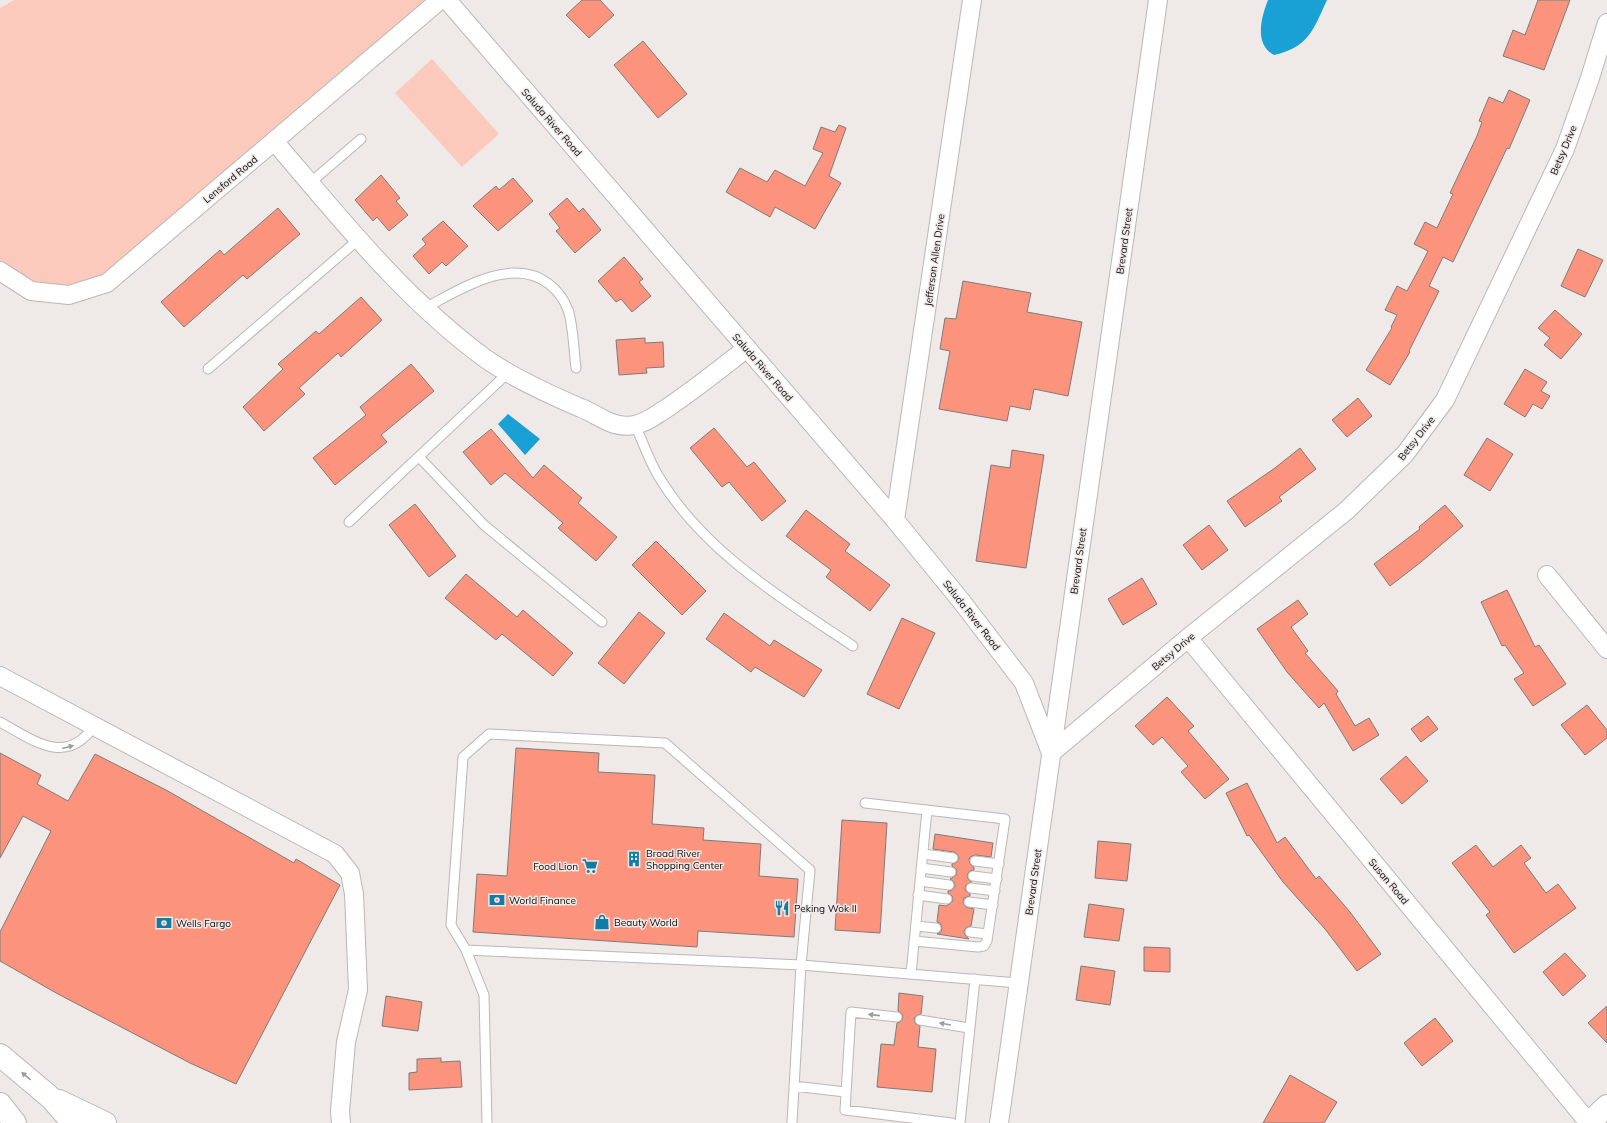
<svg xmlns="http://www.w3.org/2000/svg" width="1607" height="1123" font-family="Mulish,sans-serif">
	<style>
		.green { fill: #fcc9bd }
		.water { fill: #19a0d4 }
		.building { fill: #fc947d; stroke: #7f7a79 }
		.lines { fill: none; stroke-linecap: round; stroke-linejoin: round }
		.service-casing { stroke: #bcb6b4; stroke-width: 11 }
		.minor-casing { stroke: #bcb6b4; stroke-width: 20 }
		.tertiary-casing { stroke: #bcb6b4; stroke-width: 24 }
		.secondary-casing { stroke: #bcb6b4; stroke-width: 24 }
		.service { stroke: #fff; stroke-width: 9 }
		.minor { stroke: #fff; stroke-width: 18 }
		.tertiary { stroke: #fff; stroke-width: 22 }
		.secondary { stroke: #fff; stroke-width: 22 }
		.oneway { fill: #9e9d9d }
		.labels { text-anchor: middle; stroke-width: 3; stroke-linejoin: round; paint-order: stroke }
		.street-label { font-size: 10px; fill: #0d0b0b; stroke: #efe9e7 }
		.poi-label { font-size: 10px; fill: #0d0b0b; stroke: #efe9e7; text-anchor: start }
	</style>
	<rect width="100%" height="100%" fill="#efe9e7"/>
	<!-- green -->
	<path class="green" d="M 14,0 L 440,0 L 107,283 L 69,295 L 0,272 L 0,8 Z
		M 432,59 L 499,134 L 462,167 L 395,93 Z"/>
	<!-- water -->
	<path class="water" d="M 1268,0 L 1327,0 C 1313,30 1309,47 1274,55 C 1254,44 1261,18 1268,0 Z
		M 508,414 L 540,439 L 525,455 L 498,424 Z"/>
	<!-- building -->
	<path class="building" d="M 582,0 L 600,0 L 614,15 L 589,38 L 566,15 Z
		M 1538,0 L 1570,0 L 1544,70 L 1503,56 L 1513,30 L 1525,35 Z
		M 643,41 L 687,94 L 658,118 L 614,65 Z
		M 1509,90 L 1530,100 L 1509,149 L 1507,148 L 1453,262 L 1443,257 L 1429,286 L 1439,291 L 1409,351 L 1410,352 L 1390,385 L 1366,370 L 1392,328 L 1391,327 L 1397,315 L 1385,310 L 1397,286 L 1407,291 L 1420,267 L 1428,251 L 1414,244 L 1425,222 L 1437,228 L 1453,194 L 1450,193 L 1477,136 L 1482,122 L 1479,121 L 1489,97 L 1503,103 Z
		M 839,125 L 846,128 L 829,176 L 841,183 L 815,229 L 775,207 L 770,217 L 726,192 L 740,168 L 767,182 L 775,170 L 805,186 L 823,153 L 813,149 L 821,127 L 835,132 Z
		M 381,175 L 400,198 L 396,201 L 408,215 L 389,231 L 377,217 L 373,221 L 355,200 Z
		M 513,178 L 533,201 L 498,231 L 473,206 L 496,186 L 499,190 Z
		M 567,198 L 579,212 L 583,208 L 601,230 L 575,253 L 556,231 L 560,228 L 549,214 Z
		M 278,208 L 300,234 L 247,279 L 243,275 L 184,327 L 161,302 L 220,250 L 224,255 Z
		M 443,221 L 468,246 L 446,266 L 442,262 L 429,274 L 413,256 L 426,244 L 422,239 Z
		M 1578,249 L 1603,260 L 1585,297 L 1561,286 Z
		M 624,257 L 643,279 L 639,282 L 651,296 L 632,312 L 621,299 L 616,302 L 598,281 Z
		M 963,281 L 1031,293 L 1027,312 L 1082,322 L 1068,396 L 1034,389 L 1030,410 L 1010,406 L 1007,421 L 939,409 L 950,351 L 940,349 L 945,318 L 956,319 Z
		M 361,297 L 382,320 L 341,357 L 338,353 L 299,388 L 305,394 L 264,431 L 243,407 L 283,369 L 278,364 L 316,331 L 319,334 Z
		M 1555,310 L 1582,334 L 1561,359 L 1544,345 L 1550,338 L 1538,328 Z
		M 645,338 L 645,343 L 663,342 L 664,367 L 646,368 L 647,373 L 619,375 L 616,340 Z
		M 411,364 L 434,391 L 381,435 L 387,442 L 335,485 L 313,458 L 366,415 L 360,407 Z
		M 1525,369 L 1547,382 L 1541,391 L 1550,396 L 1542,409 L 1533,404 L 1525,417 L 1504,404 Z
		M 1358,398 L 1372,416 L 1347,437 L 1332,420 Z
		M 714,428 L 747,467 L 754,462 L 786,501 L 762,521 L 729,482 L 722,487 L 690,448 Z
		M 491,429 L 533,478 L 544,465 L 582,498 L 578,503 L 617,537 L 596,561 L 558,528 L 563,523 L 505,473 L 491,485 L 463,452 Z
		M 1487,438 L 1513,454 L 1490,491 L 1464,475 Z
		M 1300,448 L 1316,469 L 1279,497 L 1282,501 L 1245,527 L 1227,501 L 1275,468 Z
		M 1012,450 L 1044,455 L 1026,568 L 976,561 L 991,465 L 1010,468 Z
		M 415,504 L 456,556 L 429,577 L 389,525 Z
		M 1445,505 L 1463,526 L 1421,562 L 1390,586 L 1374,564 L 1420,529 L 1419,527 Z
		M 806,510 L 850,544 L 845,551 L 890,585 L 870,611 L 826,577 L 831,570 L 786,536 Z
		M 1209,525 L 1228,550 L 1202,570 L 1183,545 Z
		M 656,541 L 706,591 L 682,615 L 632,565 Z
		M 466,574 L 517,617 L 523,610 L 573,653 L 553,676 L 502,634 L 496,640 L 445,598 Z
		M 1142,578 L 1157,604 L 1123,625 L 1108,599 Z
		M 1507,590 L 1535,647 L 1539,645 L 1566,684 L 1533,706 L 1514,679 L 1524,673 L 1505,645 L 1502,646 L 1481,602 Z
		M 1298,600 L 1308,614 L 1291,627 L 1308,651 L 1305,653 L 1338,691 L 1336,694 L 1355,726 L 1369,718 L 1379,735 L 1353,751 L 1324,703 L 1319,708 L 1287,672 L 1257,629 Z
		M 639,612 L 665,633 L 624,684 L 598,663 Z
		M 724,613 L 770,646 L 774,640 L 822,670 L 804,697 L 755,667 L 751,672 L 706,639 Z
		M 902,618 L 935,633 L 899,709 L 867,694 Z
		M 1167,697 L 1194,726 L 1188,731 L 1229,779 L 1205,799 L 1181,772 L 1188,766 L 1162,737 L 1153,745 L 1135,726 Z
		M 1587,705 L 1607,730 L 1607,738 L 1585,755 L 1561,725 Z
		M 1428,716 L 1438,729 L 1421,742 L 1411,729 Z
		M 516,748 L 599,753 L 598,772 L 655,775 L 652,824 L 704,828 L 703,840 L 761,844 L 759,876 L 798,879 L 794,937 L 698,931 L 697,947 L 473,932 L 477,874 L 507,876 Z
		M 0,753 L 41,775 L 37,784 L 68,801 L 95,754 L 166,790 L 294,863 L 296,859 L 340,885 L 236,1084 L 190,1063 L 58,994 L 0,961 L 0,932 L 51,831 L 23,816 L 0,858 Z
		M 1406,756 L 1428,781 L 1402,804 L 1380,779 Z
		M 1247,783 L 1277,843 L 1285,837 L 1316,879 L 1319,876 L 1350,912 L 1381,954 L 1357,971 L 1325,929 L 1283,882 L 1249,835 L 1247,836 L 1226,793 Z
		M 842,820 L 887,823 L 880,933 L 835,930 Z
		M 935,834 L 993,843 L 991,857 L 975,855 L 970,857 L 969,860 L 970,864 L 974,867 L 974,870 L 970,871 L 967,875 L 968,879 L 972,882 L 966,885 L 965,890 L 970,894 L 970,896 L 964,898 L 963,902 L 966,907 L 974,909 L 971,926 L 967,927 L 964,931 L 965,935 L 969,939 L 937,934 L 941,932 L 942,928 L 940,923 L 937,922 L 939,905 L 946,906 L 951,903 L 953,900 L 952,896 L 948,893 L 948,891 L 952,890 L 955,886 L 954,882 L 950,879 L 956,875 L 957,870 L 952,866 L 952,864 L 957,862 L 959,858 L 957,854 L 954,852 L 933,849 Z
		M 1098,841 L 1131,844 L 1127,881 L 1095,878 Z
		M 1476,845 L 1493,867 L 1521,845 L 1531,858 L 1524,863 L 1546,893 L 1558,884 L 1576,908 L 1514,953 L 1486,915 L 1490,912 L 1452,863 Z
		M 1089,904 L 1124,909 L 1119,941 L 1084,937 Z
		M 1144,947 L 1170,948 L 1170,972 L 1144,971 Z
		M 1565,953 L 1586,976 L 1563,996 L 1543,972 Z
		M 1081,966 L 1115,971 L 1110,1005 L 1076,1000 Z
		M 899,993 L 923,996 L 921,1014 L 916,1016 L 914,1019 L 916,1024 L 920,1026 L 918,1047 L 936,1049 L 932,1092 L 877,1087 L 881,1044 L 894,1045 L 897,1023 L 900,1022 L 903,1018 L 902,1014 L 898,1011 Z
		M 386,996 L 422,1002 L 418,1031 L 382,1026 Z
		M 1607,1006 L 1607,1043 L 1588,1023 Z
		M 1435,1018 L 1453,1041 L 1422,1066 L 1404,1043 Z
		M 441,1058 L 441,1062 L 460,1061 L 462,1087 L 409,1090 L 409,1073 L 417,1072 L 417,1059 Z
		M 1290,1075 L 1337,1102 L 1324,1123 L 1263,1123 Z"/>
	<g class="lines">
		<defs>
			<path id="service" d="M 310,183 L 361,139
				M 425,308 C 459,290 512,255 549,284 C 558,291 564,299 568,310 C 573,323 574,353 576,368
				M 208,369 L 359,239
				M 635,425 C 643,442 649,461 659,477 C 704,552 783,599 853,646
				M 419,457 L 484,525 L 602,622
				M 349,522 L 509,372
				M 0,722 C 33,740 66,767 94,726
				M 865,803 L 1005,819 L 988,934 L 987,941 L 984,946 L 978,947 L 914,941
				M 923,854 L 953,858
				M 975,861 L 999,864
				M 921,868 L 951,872
				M 973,876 L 997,879
				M 920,881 L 949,885
				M 971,888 L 995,891
				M 918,895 L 947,899
				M 969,902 L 993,905
				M 916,926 L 936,928
				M 970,932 L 988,934
				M 466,950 L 451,925 L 463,757 L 489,734 L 665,743 L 810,870 L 801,965 L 1018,983
				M 911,974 L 927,810
				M 897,1017 L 851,1012 L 845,1110 L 952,1123
				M 920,1020 L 969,1028
				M 794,1086 L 845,1092
				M 487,1123 L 484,995 L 466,950 L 801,965 L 792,1123
				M 960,1123 L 975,979"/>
			<path id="minor" d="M 447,0 L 895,520 L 962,602 L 1024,683 L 1051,753 L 1188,638 L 1346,511 L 1405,454 L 1445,400 L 1565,149 L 1590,78 L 1607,23
				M 274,141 C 339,217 404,299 486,359 C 515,379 548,394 581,408 C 599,415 612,429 634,425 C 646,423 654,416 664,410 C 693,391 720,369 747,348
				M 0,271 L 31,291 L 69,295 L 107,283 L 440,0
				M 895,520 L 972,0
				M 1547,575 L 1607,649
				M 1188,638 L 1589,1123
				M 0,676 L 335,854 L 350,873 L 354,894 L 358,990 L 346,1042 L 340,1111 L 341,1123
				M 999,1123 L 1158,0"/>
			<path id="tertiary" d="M 1589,1123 L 1607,1106"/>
			<path id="secondary" d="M 0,1055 L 51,1098 L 73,1123
				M 59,1101 L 105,1123
				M 0,1104 L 15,1123"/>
		</defs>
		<!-- service casing -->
		<use href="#service" class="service-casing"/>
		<!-- minor casing -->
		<use href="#minor" class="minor-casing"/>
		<!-- tertiary casing -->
		<use href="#tertiary" class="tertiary-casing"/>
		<!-- secondary casing -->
		<use href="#secondary" class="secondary-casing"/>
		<!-- service -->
		<use href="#service" class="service"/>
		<!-- minor -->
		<use href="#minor" class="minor"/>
		<!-- tertiary -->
		<use href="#tertiary" class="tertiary"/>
		<!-- secondary -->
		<use href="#secondary" class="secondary"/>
	</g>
	<!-- one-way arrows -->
	<defs><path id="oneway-solid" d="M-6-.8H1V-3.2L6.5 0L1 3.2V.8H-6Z"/></defs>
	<g class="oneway">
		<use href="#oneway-solid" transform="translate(68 747) rotate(-15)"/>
		<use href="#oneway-solid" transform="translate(874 1015) rotate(-174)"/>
		<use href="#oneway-solid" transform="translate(945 1024) rotate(-170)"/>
		<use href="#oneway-solid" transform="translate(26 1076) rotate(-140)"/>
	</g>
	<!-- icons -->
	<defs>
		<symbol id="building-bare" viewBox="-9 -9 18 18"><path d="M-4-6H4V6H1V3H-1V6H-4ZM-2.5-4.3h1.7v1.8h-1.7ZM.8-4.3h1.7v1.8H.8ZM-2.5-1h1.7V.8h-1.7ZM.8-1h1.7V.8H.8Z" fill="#117da6" stroke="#efe9e7" stroke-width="2.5" paint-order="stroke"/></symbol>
		<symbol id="supermarket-bare" viewBox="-9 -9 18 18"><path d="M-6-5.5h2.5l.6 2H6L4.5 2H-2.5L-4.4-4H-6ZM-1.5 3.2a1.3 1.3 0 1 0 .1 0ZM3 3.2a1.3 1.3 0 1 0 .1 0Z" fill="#117da6" stroke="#efe9e7" stroke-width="2.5" paint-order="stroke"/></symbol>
		<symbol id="bank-bare" viewBox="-9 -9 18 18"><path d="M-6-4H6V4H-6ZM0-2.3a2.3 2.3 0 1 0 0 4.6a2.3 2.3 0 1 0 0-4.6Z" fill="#117da6" stroke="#efe9e7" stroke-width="2.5" paint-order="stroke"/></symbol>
		<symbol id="restaurant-bare" viewBox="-9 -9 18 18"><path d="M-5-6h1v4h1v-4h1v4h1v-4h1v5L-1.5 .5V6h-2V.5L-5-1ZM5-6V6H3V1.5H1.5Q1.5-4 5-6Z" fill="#117da6" stroke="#efe9e7" stroke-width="2.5" paint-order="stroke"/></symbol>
		<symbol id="shop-bare" viewBox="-9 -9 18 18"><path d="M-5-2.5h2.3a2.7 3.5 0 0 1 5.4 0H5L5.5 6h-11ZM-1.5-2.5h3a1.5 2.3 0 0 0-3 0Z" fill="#117da6" stroke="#efe9e7" stroke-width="2.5" paint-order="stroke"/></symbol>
	</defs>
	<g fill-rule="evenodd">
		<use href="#building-bare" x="623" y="848" width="22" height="22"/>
		<use href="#supermarket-bare" x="579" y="855" width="22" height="22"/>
		<use href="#bank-bare" x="486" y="889" width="22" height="22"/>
		<use href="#restaurant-bare" x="771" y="897" width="22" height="22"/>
		<use href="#shop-bare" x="591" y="911" width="22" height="22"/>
		<use href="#bank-bare" x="153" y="912" width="22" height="22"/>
	</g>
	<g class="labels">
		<!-- street labels -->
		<g class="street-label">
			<text transform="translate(552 122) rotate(49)" y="4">Saluda River Road</text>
			<text transform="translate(1563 150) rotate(-67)" y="4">Betsy Drive</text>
			<text transform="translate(230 179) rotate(-40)" y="4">Lensford Road</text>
			<text transform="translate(1124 241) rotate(-82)" y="4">Brevard Street</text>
			<text transform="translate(934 260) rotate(-82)" y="4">Jefferson Allen Drive</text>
			<text transform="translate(763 367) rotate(49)" y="4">Saluda River Road</text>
			<text transform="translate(1416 438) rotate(-52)" y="4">Betsy Drive</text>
			<text transform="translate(1078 561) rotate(-82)" y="4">Brevard Street</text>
			<text transform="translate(972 615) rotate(52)" y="4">Saluda River Road</text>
			<text transform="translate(1173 651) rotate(-40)" y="4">Betsy Drive</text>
			<text transform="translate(1389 881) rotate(50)" y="4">Susan Road</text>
			<text transform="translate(1033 882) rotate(-82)" y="4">Brevard Street</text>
		</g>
		<!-- poi labels -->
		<g class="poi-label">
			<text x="646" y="857">Broad River<tspan x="646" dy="12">Shopping Center</tspan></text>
			<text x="578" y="870" text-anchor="end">Food Lion</text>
			<text x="509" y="904">World Finance</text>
			<text x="794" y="912">Peking Wok II</text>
			<text x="614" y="926">Beauty World</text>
			<text x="176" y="927">Wells Fargo</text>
		</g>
	</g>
</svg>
